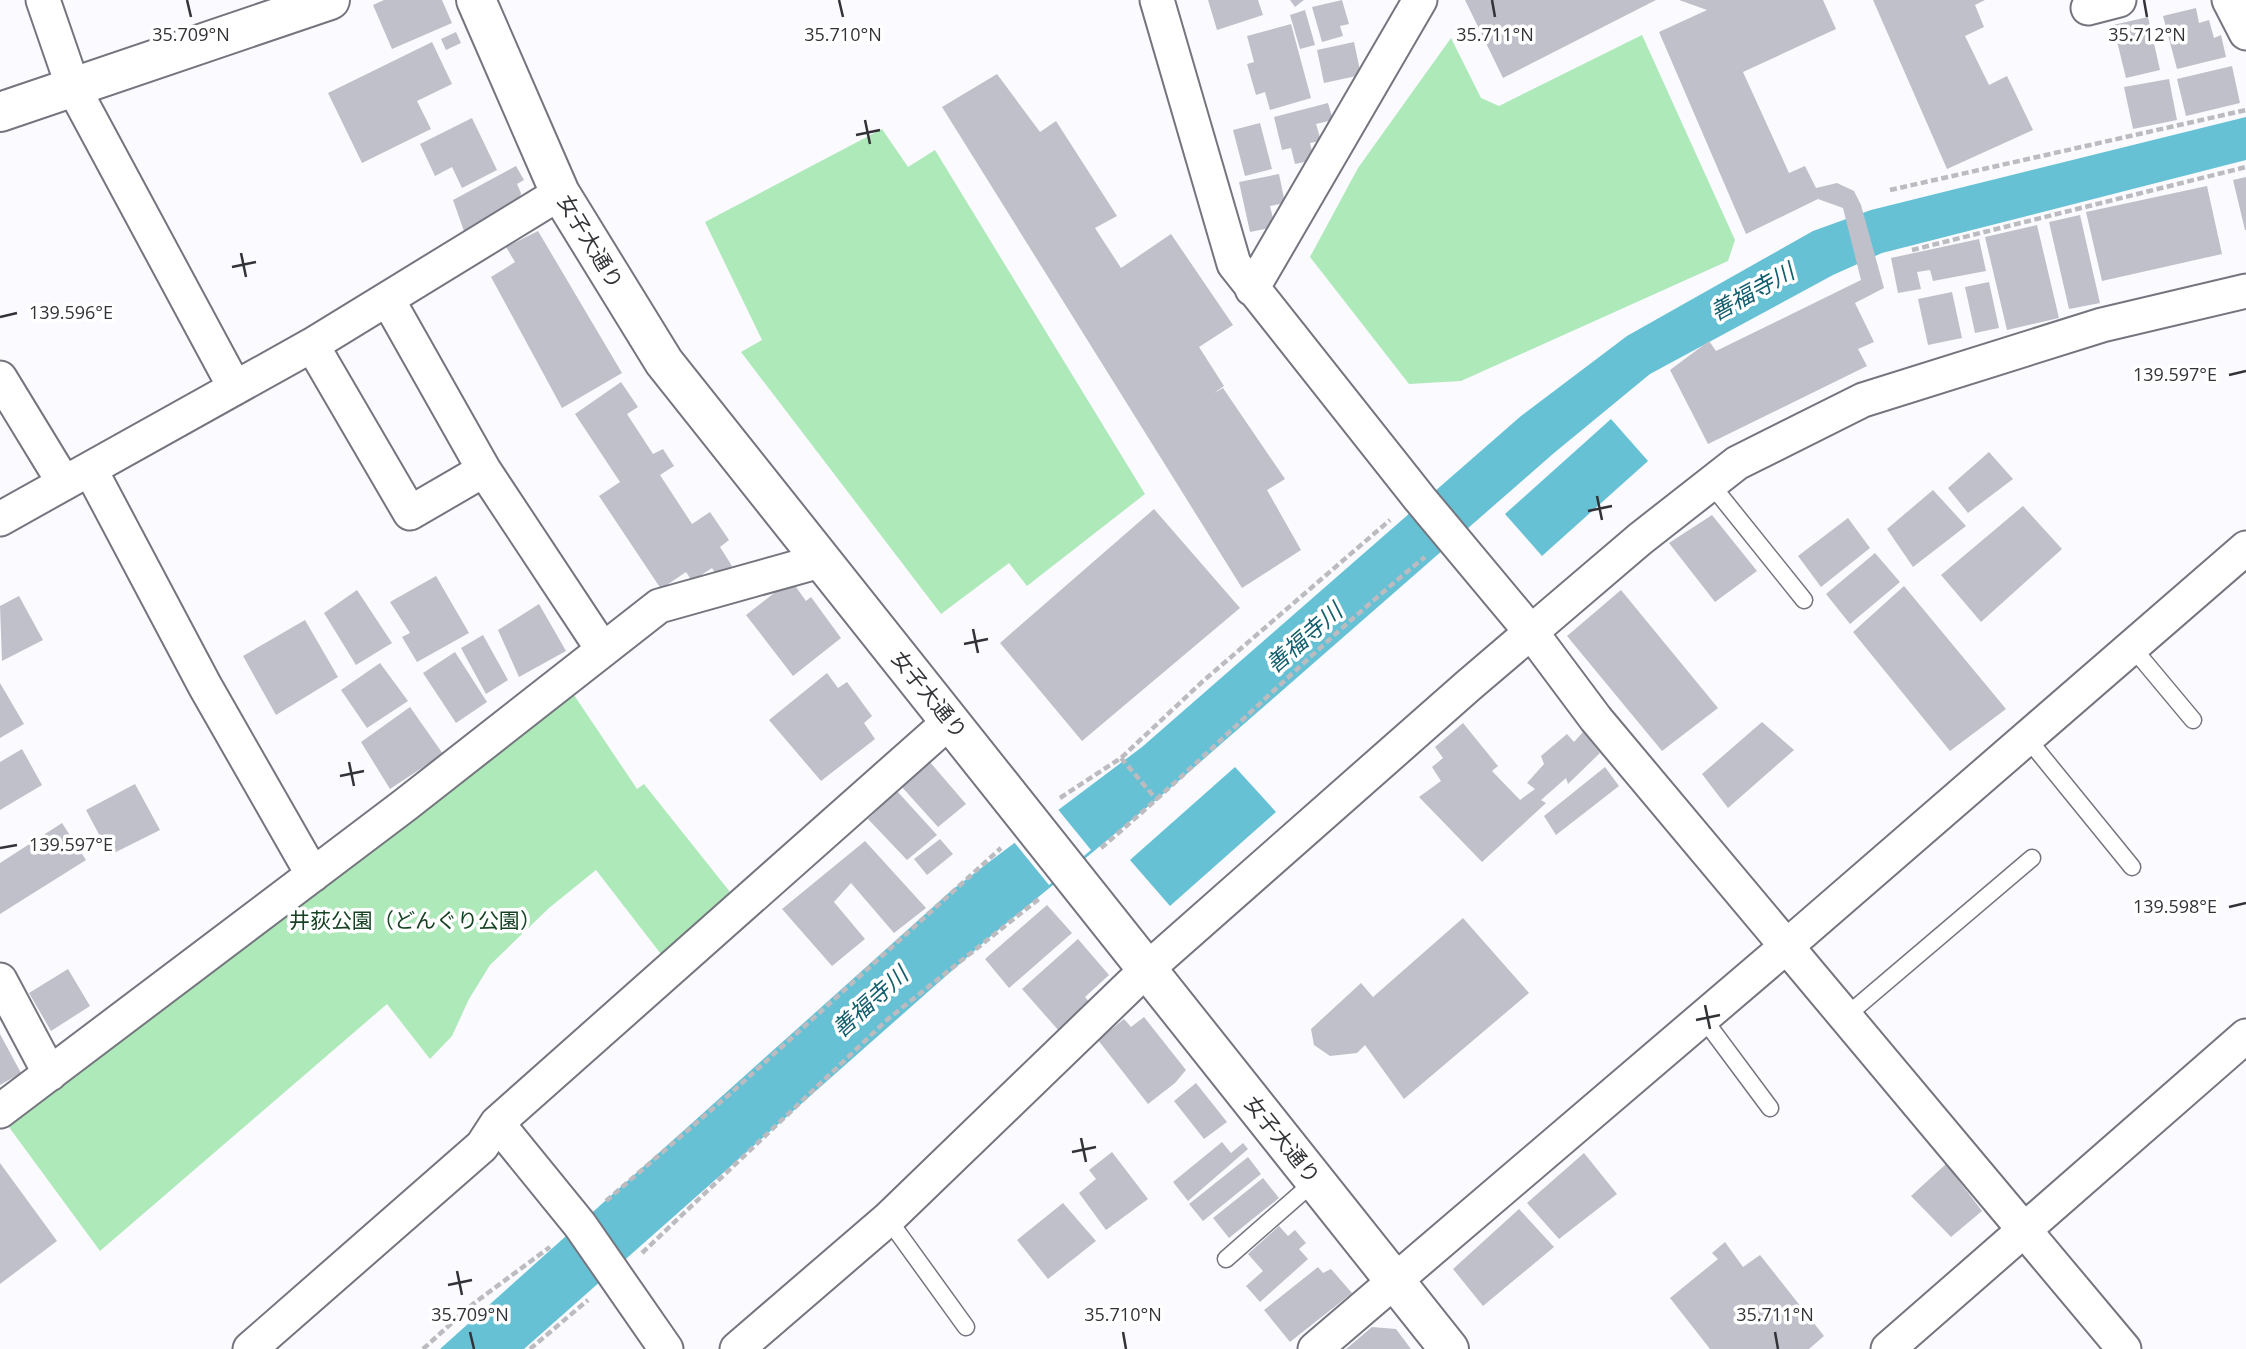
<svg xmlns="http://www.w3.org/2000/svg" width="2246" height="1349" font-family="'Open Sans','Noto Sans JP',sans-serif">
	<style>
		.green { fill: #aee9ba }
		.water { fill: #66c1d5 }
		.pier { fill: #fafaff }
		.building { fill: #bfc0ca }
		.lines { fill: none; stroke-linecap: round; stroke-linejoin: round }
		.lane-casing { stroke: #74757e; stroke-width: 19 }
		.street-casing { stroke: #74757e; stroke-width: 37 }
		.secondary-casing { stroke: #74757e; stroke-width: 42 }
		.path { stroke: #bbbbc0; stroke-width: 4.5; stroke-dasharray: 7 3.5; stroke-linecap: butt }
		.lane { stroke: #fff; stroke-width: 16 }
		.street { stroke: #fff; stroke-width: 33 }
		.secondary { stroke: #fff; stroke-width: 38 }
		.ticks { fill: none; stroke: #323337; stroke-width: 2.5 }
		.labels { text-anchor: middle; stroke-width: 7; stroke-linejoin: round; paint-order: stroke }
		.street-label { font-size: 21px; fill: #323337; stroke: #fff }
		.park-label { font-size: 21px; fill: #174324; stroke: #fff }
		.water-label { font-size: 23px; font-style: italic; fill: #135f6d; stroke: #fff }
		.ticks-label { font-size: 18px; text-anchor: middle; fill: #323337; stroke: #fff; stroke-width: 7; stroke-linejoin: round; paint-order: stroke }
	</style>
	<rect width="100%" height="100%" fill="#fafaff"/>
	<!-- green -->
	<path class="green" d="M 1642,35 L 1735,240 L 1728,261 L 1461,381 L 1409,384 L 1310,257 L 1358,168 L 1451,38 L 1481,98 L 1499,106 Z
		M 882,129 L 908,167 L 935,150 L 1145,494 L 1027,586 L 1009,563 L 941,614 L 741,352 L 762,340 L 705,222 Z
		M 572,692 L 637,789 L 644,784 L 734,897 L 664,958 L 596,870 L 549,908 L 490,965 L 469,999 L 452,1036 L 430,1059 L 387,1004 L 100,1251 L 3,1119 Z"/>
	<!-- water -->
	<path class="water" d="M 2246,117 L 2246,160 L 1882,253 L 1833,275 L 1650,374 L 1554,453 L 1174,785 L 990,937 L 524,1349 L 440,1349 L 952,890 L 1142,747 L 1521,416 L 1627,336 L 1813,231 L 1871,210 Z
		M 1611,419 L 1648,461 L 1542,556 L 1505,514 Z
		M 1235,767 L 1276,812 L 1170,906 L 1130,860 Z"/>
	<!-- pier -->
	<path class="pier" d="M 1056,807 L 1091,850 L 1049,885 L 1014,842 Z"/>
	<!-- building -->
	<path class="building" d="M 384,0 L 442,0 L 452,23 L 392,49 L 373,5 Z
		M 1208,0 L 1258,0 L 1263,15 L 1217,30 Z
		M 1290,0 L 1304,0 L 1295,7 Z
		M 1342,0 L 1349,24 L 1340,26 L 1343,36 L 1322,42 L 1312,7 Z
		M 1465,0 L 1656,0 L 1503,78 Z
		M 1679,0 L 1823,0 L 1836,29 L 1743,72 L 1789,173 L 1805,166 L 1816,188 L 1837,183 L 1854,191 L 1861,205 L 1884,288 L 1855,303 L 1874,342 L 1858,349 L 1867,366 L 1708,444 L 1670,370 L 1709,341 L 1716,351 L 1861,280 L 1843,208 L 1818,199 L 1746,234 L 1659,32 L 1707,10 Z
		M 1873,0 L 1985,0 L 1975,5 L 1984,27 L 1965,36 L 1989,85 L 2007,76 L 2033,130 L 1947,169 Z
		M 2196,8 L 2199,23 L 2209,20 L 2214,38 L 2221,35 L 2226,57 L 2177,69 L 2163,16 Z
		M 1305,10 L 1315,45 L 1300,49 L 1290,15 Z
		M 2148,17 L 2160,70 L 2126,78 L 2113,25 Z
		M 1291,24 L 1311,98 L 1270,110 L 1265,92 L 1256,95 L 1247,64 L 1254,62 L 1247,36 Z
		M 456,32 L 461,43 L 446,50 L 441,39 Z
		M 432,42 L 452,84 L 417,101 L 431,129 L 362,163 L 328,93 Z
		M 1354,42 L 1361,75 L 1324,83 L 1317,50 Z
		M 2232,66 L 2240,103 L 2186,116 L 2177,79 Z
		M 997,74 L 1040,132 L 1056,121 L 1117,216 L 1095,228 L 1121,268 L 1171,234 L 1233,325 L 1199,347 L 1224,386 L 1214,393 L 1223,388 L 1285,479 L 1267,490 L 1301,550 L 1242,588 L 942,107 Z
		M 2169,79 L 2177,120 L 2133,129 L 2124,87 Z
		M 1328,103 L 1333,120 L 1316,124 L 1321,141 L 1310,143 L 1314,160 L 1295,164 L 1291,148 L 1282,150 L 1274,117 Z
		M 472,118 L 497,170 L 462,188 L 452,167 L 435,176 L 420,144 Z
		M 1260,123 L 1272,169 L 1245,176 L 1233,130 Z
		M 516,166 L 524,180 L 517,184 L 521,193 L 519,202 L 465,234 L 453,200 Z
		M 1279,174 L 1285,203 L 1270,206 L 1275,227 L 1250,232 L 1239,182 Z
		M 2246,177 L 2246,230 L 2245,230 L 2233,180 Z
		M 2207,186 L 2222,254 L 2102,281 L 2086,212 Z
		M 2080,215 L 2100,303 L 2069,309 L 2049,222 Z
		M 2037,225 L 2059,318 L 2007,330 L 1985,237 Z
		M 538,231 L 622,373 L 562,408 L 491,277 L 515,262 L 506,247 Z
		M 1979,239 L 1986,271 L 1933,281 L 1930,270 L 1917,272 L 1921,289 L 1898,293 L 1891,258 Z
		M 1989,282 L 1999,328 L 1975,333 L 1965,287 Z
		M 1952,292 L 1962,338 L 1928,345 L 1918,299 Z
		M 621,382 L 638,407 L 627,414 L 653,454 L 663,449 L 674,466 L 660,475 L 692,524 L 710,512 L 729,540 L 720,547 L 732,566 L 717,576 L 712,568 L 692,581 L 686,572 L 661,589 L 599,496 L 620,482 L 575,414 Z
		M 1989,452 L 2013,479 L 1968,513 L 1948,488 Z
		M 1933,490 L 1966,526 L 1913,567 L 1887,529 Z
		M 2023,506 L 2062,549 L 1981,622 L 1941,575 Z
		M 1154,509 L 1240,608 L 1082,741 L 1000,643 Z
		M 1712,515 L 1757,571 L 1715,602 L 1669,543 Z
		M 1848,518 L 1870,548 L 1821,587 L 1798,556 Z
		M 1875,553 L 1900,582 L 1850,624 L 1826,594 Z
		M 436,576 L 469,633 L 417,662 L 402,637 L 410,633 L 390,602 Z
		M 791,580 L 806,601 L 811,597 L 841,638 L 793,676 L 746,615 Z
		M 1904,586 L 2006,709 L 1950,751 L 1853,632 Z
		M 357,590 L 392,643 L 356,665 L 324,613 Z
		M 1621,590 L 1718,708 L 1662,751 L 1567,636 Z
		M 19,596 L 43,640 L 2,661 L 0,606 Z
		M 539,604 L 566,651 L 519,677 L 498,630 Z
		M 305,620 L 338,677 L 276,715 L 243,656 Z
		M 483,635 L 508,680 L 486,694 L 461,648 Z
		M 455,652 L 487,702 L 456,723 L 423,673 Z
		M 380,663 L 408,701 L 367,728 L 341,690 Z
		M 827,673 L 838,688 L 847,682 L 872,716 L 864,723 L 875,739 L 821,781 L 769,720 Z
		M 0,683 L 24,724 L 0,738 Z
		M 410,707 L 443,754 L 390,789 L 361,742 Z
		M 1762,722 L 1794,750 L 1728,808 L 1702,774 Z
		M 1463,723 L 1498,766 L 1492,771 L 1520,800 L 1535,789 L 1527,783 L 1544,764 L 1541,756 L 1567,734 L 1574,742 L 1583,732 L 1600,753 L 1568,784 L 1566,778 L 1541,800 L 1546,803 L 1482,862 L 1419,797 L 1441,781 L 1432,767 L 1443,758 L 1435,747 Z
		M 22,749 L 42,785 L 0,810 L 0,762 Z
		M 929,761 L 966,804 L 938,827 L 901,786 Z
		M 1605,767 L 1619,786 L 1556,835 L 1544,816 Z
		M 135,784 L 160,830 L 110,855 L 86,810 Z
		M 897,791 L 937,835 L 907,860 L 868,819 Z
		M 62,823 L 86,860 L 0,914 L 0,863 Z
		M 940,839 L 953,854 L 927,875 L 914,859 Z
		M 865,841 L 926,908 L 894,933 L 851,883 L 834,902 L 865,939 L 832,966 L 782,909 Z
		M 1047,905 L 1072,933 L 1009,988 L 985,959 Z
		M 1463,918 L 1529,993 L 1404,1099 L 1365,1045 L 1357,1053 L 1330,1056 L 1314,1045 L 1311,1029 L 1361,983 L 1373,997 Z
		M 1078,939 L 1109,975 L 1085,997 L 1090,1003 L 1059,1031 L 1022,989 Z
		M 68,969 L 90,1006 L 51,1031 L 29,993 Z
		M 1144,1017 L 1186,1070 L 1175,1083 L 1148,1104 L 1098,1040 L 1124,1019 L 1131,1027 Z
		M 0,1034 L 21,1073 L 0,1085 Z
		M 1196,1083 L 1227,1122 L 1204,1139 L 1174,1101 Z
		M 1222,1142 L 1231,1153 L 1243,1143 L 1248,1149 L 1188,1201 L 1173,1182 Z
		M 1112,1152 L 1148,1199 L 1106,1230 L 1079,1193 L 1096,1179 L 1089,1170 Z
		M 1584,1153 L 1617,1194 L 1559,1239 L 1527,1203 Z
		M 1248,1157 L 1261,1174 L 1203,1221 L 1189,1204 Z
		M 0,1163 L 57,1241 L 0,1284 Z
		M 1946,1164 L 1982,1211 L 1951,1237 L 1911,1196 Z
		M 1263,1178 L 1279,1198 L 1229,1238 L 1213,1218 Z
		M 1063,1203 L 1096,1241 L 1048,1279 L 1017,1240 Z
		M 1519,1209 L 1554,1247 L 1483,1306 L 1453,1269 Z
		M 1279,1226 L 1288,1236 L 1295,1230 L 1306,1243 L 1299,1249 L 1308,1259 L 1260,1302 L 1246,1286 L 1263,1271 L 1248,1254 Z
		M 1725,1242 L 1743,1267 L 1760,1255 L 1824,1336 L 1809,1349 L 1710,1349 L 1670,1298 L 1718,1259 L 1712,1253 Z
		M 1318,1267 L 1323,1273 L 1331,1269 L 1352,1293 L 1290,1342 L 1264,1310 Z
		M 1372,1327 L 1396,1329 L 1411,1349 L 1346,1349 Z"/>
	<g class="lines">
		<defs>
			<path id="lane" d="M 1710,483 L 1804,600
				M 2132,647 L 2193,720
				M 2027,738 L 2132,867
				M 1846,1016 L 2032,858
				M 1703,1018 L 1770,1108
				M 888,1219 L 966,1327
				M 1226,1259 L 1315,1181"/>
			<path id="street" d="M 43,0 L 73,87 L 235,388
				M 1157,0 L 1234,264 L 1420,499 L 1531,632 L 1596,719 L 2124,1349
				M 2229,0 L 2246,33
				M 2088,8 L 2119,0
				M 1252,289 L 1420,0
				M 388,300 L 484,470 L 603,650
				M 312,345 L 410,513 L 484,470
				M 0,378 L 64,483
				M 90,469 L 205,686 L 313,875
				M 0,519 L 312,345 L 560,193
				M 0,980 L 50,1074
				M 0,1111 L 405,805 L 659,606 L 820,561
				M 497,1123 L 580,1225 L 666,1349
				M 250,1349 L 482,1146 L 497,1123 L 950,721
				M 737,1349 L 888,1219 L 1146,970 L 1469,685 L 1640,539 L 1737,463 L 1863,400 L 2102,325 L 2246,291
				M 1315,1349 L 1788,945 L 2246,548
				M 1888,1349 L 2246,1036"/>
			<path id="secondary" d="M 476,0 L 560,193 L 664,362 L 1449,1349
				M 0,112 L 330,0"/>
		</defs>
		<!-- lane casing -->
		<use href="#lane" class="lane-casing"/>
		<!-- street casing -->
		<use href="#street" class="street-casing"/>
		<!-- secondary casing -->
		<use href="#secondary" class="secondary-casing"/>
		<!-- path -->
		<path class="path" d="M 1890,190 L 2246,110
			M 1912,250 L 2246,167
			M 1121,758 L 1157,800
			M 1060,798 L 1121,758 L 1202,682 L 1390,520
			M 1101,848 C 1211,754 1312,649 1425,557
			M 606,1201 L 731,1093 L 1001,848
			M 642,1253 L 888,1019 L 1040,898
			M 423,1349 L 473,1304 L 550,1247
			M 530,1349 L 588,1300"/>
		<!-- lane -->
		<use href="#lane" class="lane"/>
		<!-- street -->
		<use href="#street" class="street"/>
		<!-- secondary -->
		<use href="#secondary" class="secondary"/>
	</g>
	<!-- ticks -->
	<path class="ticks" d="M 187,0 L 191,17M 839,0 L 843,17M 1492,0 L 1495,17M 2144,0 L 2147,17M 865,120 L 870,144M 856,135 L 880,130M 241,253 L 246,277M 232,267 L 256,262M 0,317 L 17,313M 2229,375 L 2246,371M 1597,496 L 1602,520M 1588,511 L 1612,506M 973,629 L 978,653M 964,644 L 988,639M 349,762 L 354,786M 340,776 L 364,771M 0,848 L 17,845M 2229,907 L 2246,903M 1705,1005 L 1710,1029M 1696,1020 L 1720,1015M 1081,1138 L 1086,1162M 1072,1152 L 1096,1147M 457,1271 L 462,1295M 448,1285 L 472,1280M 470,1332 L 474,1349M 1123,1332 L 1126,1349M 1775,1332 L 1778,1349"/>
	<g class="labels">
		<!-- street labels -->
		<g class="street-label">
			<text transform="translate(590 242) rotate(59)" y="7">女子大通り</text>
			<text transform="translate(929 695) rotate(51)" y="7">女子大通り</text>
			<text transform="translate(1282 1140) rotate(51)" y="7">女子大通り</text>
		</g>
		<!-- park labels -->
		<g class="park-label">
			<text x="415" y="928">井荻公園（どんぐり公園）</text>
		</g>
		<!-- water labels -->
		<g class="water-label">
			<text transform="translate(1752 292) rotate(-29)" y="8">善福寺川</text>
			<text transform="translate(1304 638) rotate(-41)" y="8">善福寺川</text>
			<text transform="translate(870 1002) rotate(-42)" y="8">善福寺川</text>
		</g>
	</g>
	<g class="ticks-label">
		<text x="191" y="41">35.709°N</text>
		<text x="843" y="41">35.710°N</text>
		<text x="1495" y="41">35.711°N</text>
		<text x="2147" y="41">35.712°N</text>
		<text x="71" y="319">139.596°E</text>
		<text x="2175" y="381">139.597°E</text>
		<text x="71" y="851">139.597°E</text>
		<text x="2175" y="913">139.598°E</text>
		<text x="470" y="1321">35.709°N</text>
		<text x="1123" y="1321">35.710°N</text>
		<text x="1775" y="1321">35.711°N</text>
	</g>
</svg>
